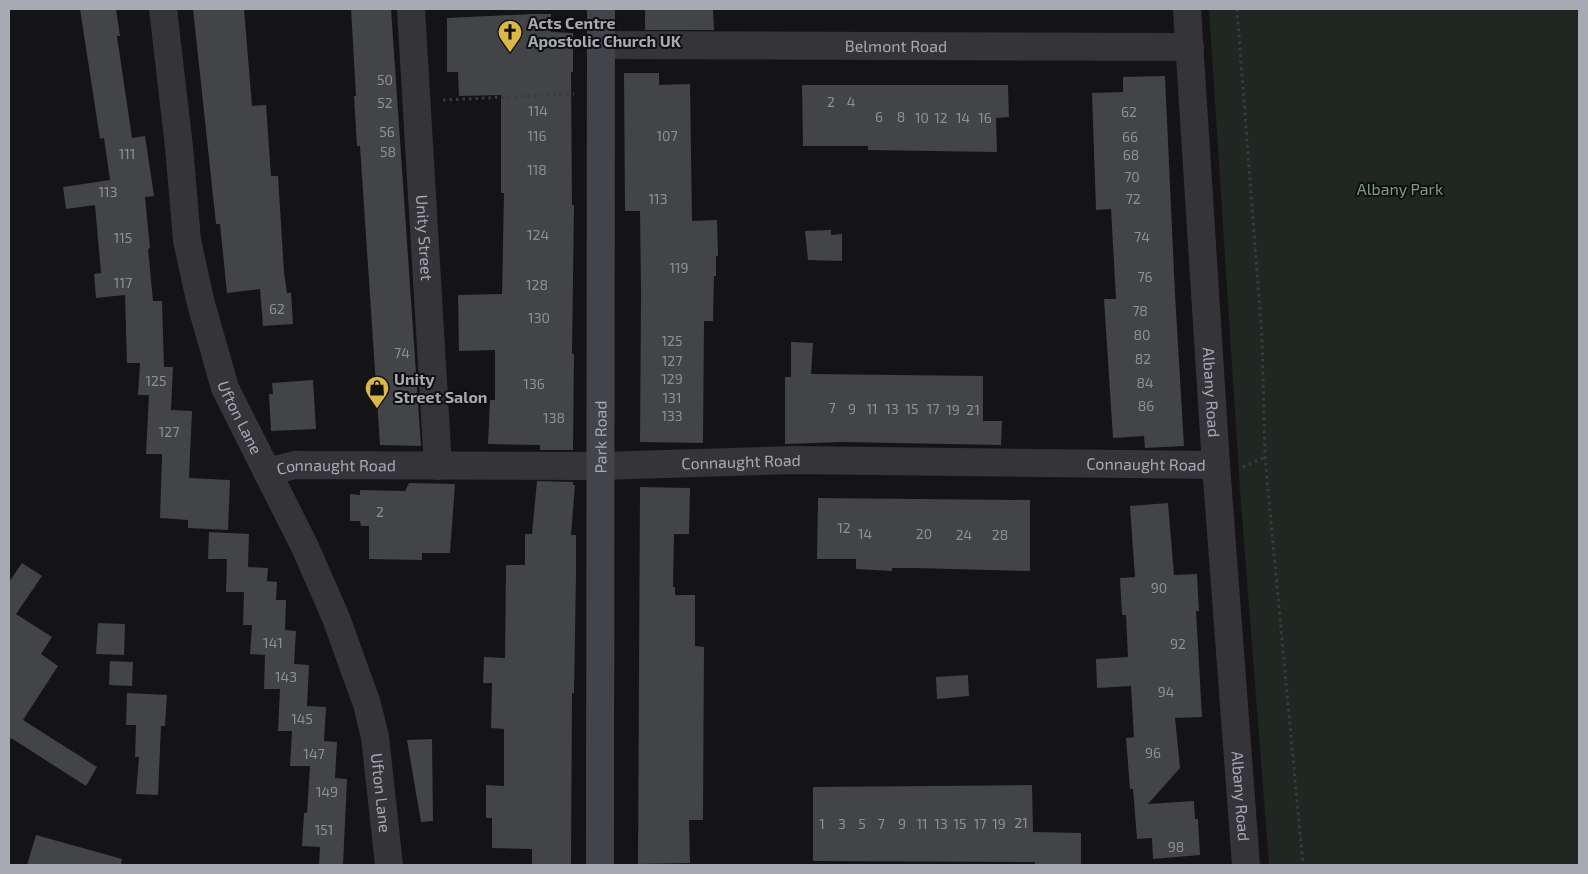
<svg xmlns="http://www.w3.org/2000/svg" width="1588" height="874" font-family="'Exo 2',sans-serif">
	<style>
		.green { fill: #202621 }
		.building { fill: #434447 }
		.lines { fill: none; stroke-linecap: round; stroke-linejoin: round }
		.path { stroke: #3b3c40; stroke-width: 3; stroke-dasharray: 2.5 4; stroke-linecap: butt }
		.street { stroke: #353539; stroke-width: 28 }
		.secondary { stroke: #434449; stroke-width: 28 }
		.labels { text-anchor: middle; stroke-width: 4; stroke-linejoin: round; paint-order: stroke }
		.number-label { font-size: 14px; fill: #8e9098 }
		.poi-label { font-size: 16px; font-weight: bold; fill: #a7a9b3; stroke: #0f0e10; text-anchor: start }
		.street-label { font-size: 16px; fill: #a7a9b3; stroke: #0f0e10 }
		.park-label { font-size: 16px; fill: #809c84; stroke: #0f0e10 }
	</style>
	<rect width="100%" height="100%" fill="#141315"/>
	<!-- green -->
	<path class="green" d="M 1209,9 L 1579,9 L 1579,865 L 1269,865 L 1240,490 Z"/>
	<!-- building -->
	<path class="building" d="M 80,9 L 116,9 L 120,36 L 117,36 L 132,138 L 145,136 L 150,169 L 154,196 L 145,197 L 150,248 L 148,249 L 153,301 L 162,301 L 164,367 L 173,367 L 171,410 L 192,411 L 189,478 L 230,480 L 228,530 L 188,528 L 188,520 L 160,518 L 162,454 L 146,454 L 149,395 L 138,395 L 140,363 L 127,363 L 125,295 L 96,298 L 94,274 L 101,273 L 95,205 L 66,209 L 63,187 L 110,180 L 104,138 L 100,139 Z
		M 193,9 L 244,9 L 252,106 L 266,105 L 271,176 L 278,176 L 284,272 L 287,293 L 291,293 L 293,324 L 263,326 L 260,289 L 227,293 L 220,224 L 216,224 Z
		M 351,9 L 391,9 L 421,446 L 380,445 L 360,146 L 357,146 L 354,96 L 356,96 Z
		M 645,9 L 713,9 L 714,30 L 645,30 Z
		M 533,14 L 551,14 L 551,32 L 573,33 L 573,72 L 571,72 L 572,205 L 574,205 L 572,354 L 574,354 L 573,450 L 540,450 L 540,445 L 488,444 L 490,400 L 495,400 L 495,350 L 459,351 L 458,295 L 502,294 L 504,193 L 501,193 L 501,95 L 459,96 L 458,72 L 447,72 L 447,18 Z
		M 624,73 L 659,73 L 659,85 L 690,84 L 692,221 L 717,220 L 718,256 L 716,256 L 716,276 L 714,276 L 713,321 L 704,321 L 703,443 L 640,442 L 641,293 L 640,211 L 625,211 Z
		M 1165,76 L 1175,294 L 1184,446 L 1145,448 L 1144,436 L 1113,438 L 1104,299 L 1116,299 L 1111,209 L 1096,210 L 1092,93 L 1123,92 L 1123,77 Z
		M 802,85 L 1008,85 L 1009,117 L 996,118 L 997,152 L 868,150 L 868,146 L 803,146 Z
		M 831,230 L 831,235 L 842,234 L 842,261 L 808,260 L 805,231 Z
		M 791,342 L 813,343 L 811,374 L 983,376 L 983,421 L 1002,421 L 1001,445 L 842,442 L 785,444 L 785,377 L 791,377 Z
		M 313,380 L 316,429 L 271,431 L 269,394 L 273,394 L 272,383 Z
		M 537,481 L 573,482 L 573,485 L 575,485 L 571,535 L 576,535 L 576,575 L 574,693 L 572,693 L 571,865 L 532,865 L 532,849 L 492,848 L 492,818 L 486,818 L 486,785 L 504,786 L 504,729 L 491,728 L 492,683 L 483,683 L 484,657 L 505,658 L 506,565 L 525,565 L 525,534 L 532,534 Z
		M 409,483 L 455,484 L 450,553 L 422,553 L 422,560 L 369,559 L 369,526 L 361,526 L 360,521 L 350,521 L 350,494 L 360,495 L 360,490 L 405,491 Z
		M 640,487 L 690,488 L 689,534 L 674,534 L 673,587 L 675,587 L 675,595 L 695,595 L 695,646 L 704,647 L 703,820 L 689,820 L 690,863 L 638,864 Z
		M 818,498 L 1030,500 L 1030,571 L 914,568 L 892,568 L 892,571 L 856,569 L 856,559 L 817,559 Z
		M 1168,503 L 1174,575 L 1197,574 L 1199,611 L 1196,611 L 1202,717 L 1175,718 L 1180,768 L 1148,804 L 1194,801 L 1195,819 L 1198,819 L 1200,855 L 1153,859 L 1152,838 L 1137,839 L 1133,789 L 1130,789 L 1126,738 L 1134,737 L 1131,686 L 1097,688 L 1096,659 L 1128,657 L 1126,615 L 1122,615 L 1120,578 L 1135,577 L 1130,506 Z
		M 209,532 L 249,534 L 248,567 L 268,568 L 267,581 L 277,582 L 276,600 L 286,600 L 285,630 L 296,631 L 294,664 L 309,665 L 307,706 L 326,707 L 324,741 L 337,742 L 335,778 L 347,779 L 343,865 L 319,865 L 320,847 L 302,846 L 304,813 L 307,813 L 310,766 L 290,766 L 292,731 L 278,731 L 280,689 L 264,689 L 265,655 L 250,654 L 252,625 L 243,625 L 244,592 L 226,592 L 227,559 L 208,559 Z
		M 22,563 L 42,576 L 16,614 L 52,637 L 41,654 L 58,666 L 23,720 L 97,767 L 86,786 L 11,738 L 9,741 L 9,582 Z
		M 98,623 L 125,624 L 124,655 L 96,654 Z
		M 110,661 L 133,662 L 132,686 L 109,685 Z
		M 968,675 L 969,696 L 937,699 L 936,677 Z
		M 127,693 L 167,695 L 165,726 L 161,726 L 158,795 L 136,794 L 139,757 L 135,757 L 136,725 L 126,725 Z
		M 432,739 L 433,821 L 421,822 L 407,740 Z
		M 1032,785 L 1033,832 L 1081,833 L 1081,865 L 1035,865 L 1035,862 L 813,861 L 813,787 Z
		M 36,835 L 122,859 L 121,865 L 27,865 Z"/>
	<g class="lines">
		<!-- path -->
		<path class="path" d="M 1237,9 L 1262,338 L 1265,457 L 1303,865
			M 443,100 L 574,94
			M 1243,467 L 1265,457"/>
		<!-- street -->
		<g class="street">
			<path id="s1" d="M 163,9 L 179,147 L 187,240 L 200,300 L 225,388 L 305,547 L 336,618 L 367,704 L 375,737 L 389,865"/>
			<path id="s2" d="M 411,9 L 438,466"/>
			<path id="s3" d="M 1187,9 L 1216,465 L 1246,865"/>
			<path id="s4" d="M 601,45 L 1190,47"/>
			<path id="s5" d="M 267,472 L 295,465 L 600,466 L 793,460 L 1216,465"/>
		</g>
		<!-- secondary -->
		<path class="secondary" id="s6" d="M 600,865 L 601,9"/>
	</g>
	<!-- icons -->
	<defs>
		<symbol id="church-pin" viewBox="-11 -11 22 30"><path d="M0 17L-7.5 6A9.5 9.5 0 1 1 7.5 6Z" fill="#dbb746" stroke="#0f0e10"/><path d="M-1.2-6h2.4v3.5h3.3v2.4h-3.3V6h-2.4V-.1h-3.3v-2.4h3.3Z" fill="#111"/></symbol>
		<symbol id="shop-pin" viewBox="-11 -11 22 30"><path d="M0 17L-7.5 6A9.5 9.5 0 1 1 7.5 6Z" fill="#dbb746" stroke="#0f0e10"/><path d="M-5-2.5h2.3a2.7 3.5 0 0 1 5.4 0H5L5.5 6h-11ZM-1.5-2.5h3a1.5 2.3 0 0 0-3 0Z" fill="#111"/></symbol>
	</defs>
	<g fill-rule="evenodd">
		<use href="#church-pin" x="496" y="18" width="28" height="38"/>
		<use href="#shop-pin" x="363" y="374" width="28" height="38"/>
	</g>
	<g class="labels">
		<!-- number labels -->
		<g class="number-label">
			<text x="385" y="85">50</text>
			<text x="831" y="107">2</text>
			<text x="851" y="107">4</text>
			<text x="385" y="108">52</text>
			<text x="538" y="116">114</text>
			<text x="1129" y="117">62</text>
			<text x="879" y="122">6</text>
			<text x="901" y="122">8</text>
			<text x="922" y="123">10</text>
			<text x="941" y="123">12</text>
			<text x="963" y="123">14</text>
			<text x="985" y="123">16</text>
			<text x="387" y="137">56</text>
			<text x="537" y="141">116</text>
			<text x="667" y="141">107</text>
			<text x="1130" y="142">66</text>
			<text x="388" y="157">58</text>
			<text x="127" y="159">111</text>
			<text x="1131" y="160">68</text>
			<text x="537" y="175">118</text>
			<text x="1132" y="182">70</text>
			<text x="108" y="197">113</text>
			<text x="658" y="204">113</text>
			<text x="1133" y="204">72</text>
			<text x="538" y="240">124</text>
			<text x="1142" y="242">74</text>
			<text x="123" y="243">115</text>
			<text x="679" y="273">119</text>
			<text x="1145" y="282">76</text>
			<text x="123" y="288">117</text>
			<text x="537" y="290">128</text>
			<text x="277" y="314">62</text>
			<text x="1140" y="316">78</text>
			<text x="539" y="323">130</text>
			<text x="1142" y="340">80</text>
			<text x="672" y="346">125</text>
			<text x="402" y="358">74</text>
			<text x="1143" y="364">82</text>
			<text x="672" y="366">127</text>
			<text x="672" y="384">129</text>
			<text x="156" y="386">125</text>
			<text x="1145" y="388">84</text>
			<text x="534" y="389">136</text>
			<text x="672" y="403">131</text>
			<text x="1146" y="411">86</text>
			<text x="832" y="413">7</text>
			<text x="852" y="414">9</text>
			<text x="872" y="414">11</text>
			<text x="892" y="414">13</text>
			<text x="912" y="414">15</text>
			<text x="933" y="414">17</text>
			<text x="953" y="415">19</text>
			<text x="973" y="415">21</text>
			<text x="672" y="421">133</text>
			<text x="554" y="423">138</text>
			<text x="169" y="437">127</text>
			<text x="380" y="517">2</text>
			<text x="844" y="533">12</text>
			<text x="865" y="539">14</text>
			<text x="924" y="539">20</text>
			<text x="964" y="540">24</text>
			<text x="1000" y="540">28</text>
			<text x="1159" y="593">90</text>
			<text x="273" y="648">141</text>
			<text x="1178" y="649">92</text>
			<text x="286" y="682">143</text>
			<text x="1166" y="697">94</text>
			<text x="302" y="724">145</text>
			<text x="1153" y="758">96</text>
			<text x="314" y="759">147</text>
			<text x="327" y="797">149</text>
			<text x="1021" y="828">21</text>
			<text x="822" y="829">1</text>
			<text x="842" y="829">3</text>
			<text x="862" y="829">5</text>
			<text x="881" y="829">7</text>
			<text x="902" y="829">9</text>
			<text x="922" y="829">11</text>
			<text x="941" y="829">13</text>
			<text x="960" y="829">15</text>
			<text x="980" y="829">17</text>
			<text x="999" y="829">19</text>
			<text x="324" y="835">151</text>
			<text x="1176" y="852">98</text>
		</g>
		<!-- poi labels -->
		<g class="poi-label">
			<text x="528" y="29">Acts Centre<tspan x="528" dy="18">Apostolic Church UK</tspan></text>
			<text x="394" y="385">Unity<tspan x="394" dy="18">Street Salon</tspan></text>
		</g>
		<!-- street labels -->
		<g class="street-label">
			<text dy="6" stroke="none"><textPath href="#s4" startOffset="295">Belmont Road</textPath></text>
			<text dy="6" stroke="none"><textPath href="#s2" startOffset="229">Unity Street</textPath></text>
			<text dy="6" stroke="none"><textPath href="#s3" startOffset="384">Albany Road</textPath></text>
			<text dy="6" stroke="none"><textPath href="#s1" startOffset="418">Ufton Lane</textPath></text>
			<text dy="6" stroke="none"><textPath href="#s6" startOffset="428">Park Road</textPath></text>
			<text dy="6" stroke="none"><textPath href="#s5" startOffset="475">Connaught Road</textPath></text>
			<text dy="6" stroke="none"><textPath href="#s5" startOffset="880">Connaught Road</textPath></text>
			<text dy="6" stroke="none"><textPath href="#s5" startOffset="70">Connaught Road</textPath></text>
			<text dy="6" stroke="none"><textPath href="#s1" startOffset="822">Ufton Lane</textPath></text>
			<text dy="6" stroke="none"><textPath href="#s3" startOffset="789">Albany Road</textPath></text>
		</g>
		<!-- park labels -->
		<g class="park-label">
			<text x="1400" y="195">Albany Park</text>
		</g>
	</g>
	<!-- border -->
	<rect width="1588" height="874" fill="none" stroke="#a7a9b3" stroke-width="20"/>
</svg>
